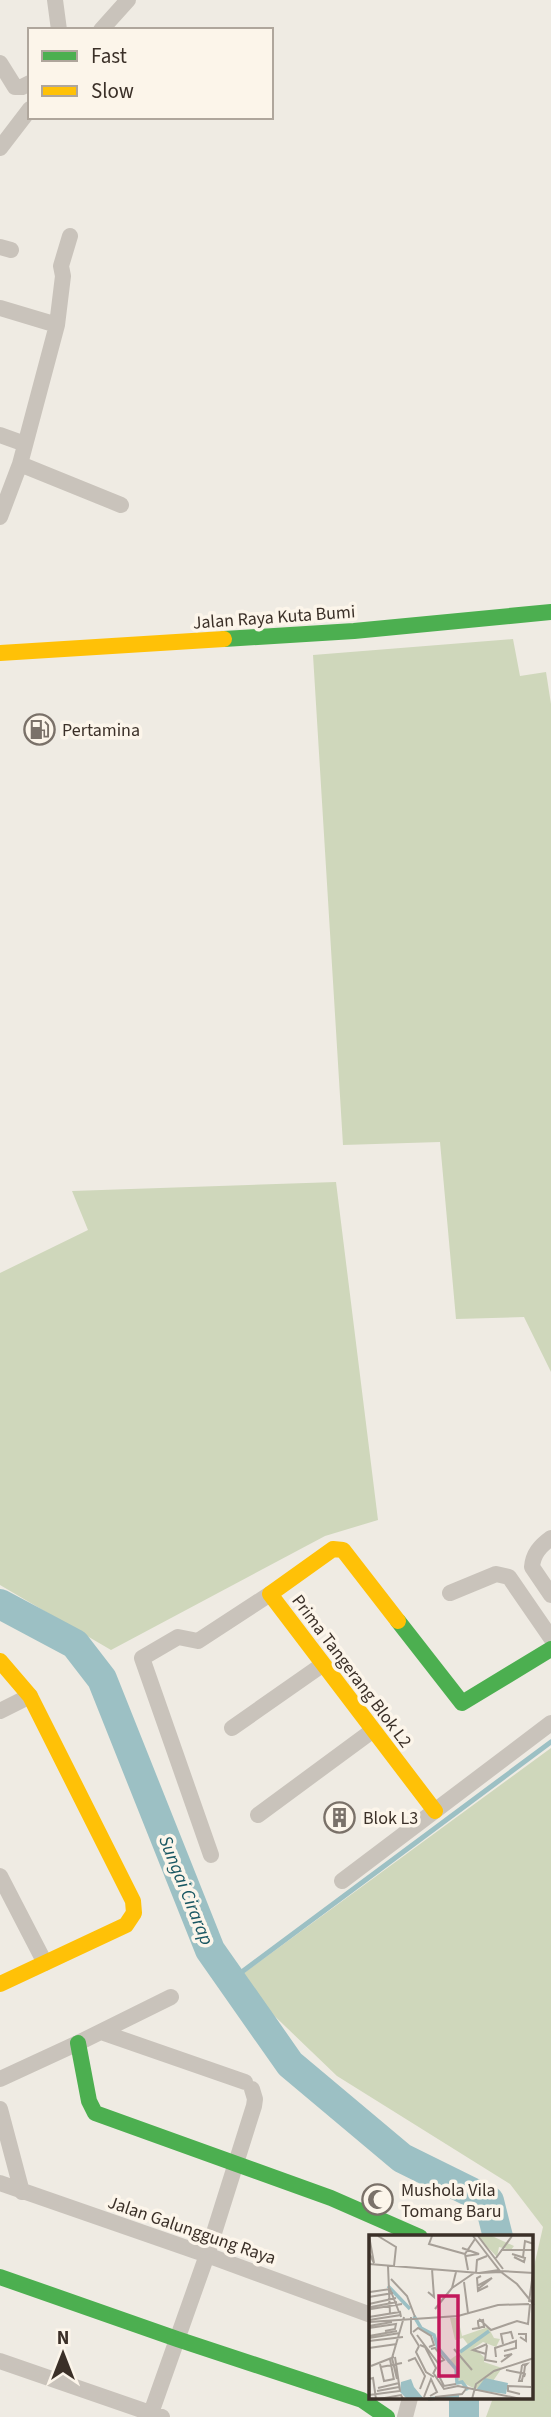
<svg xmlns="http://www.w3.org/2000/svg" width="551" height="2417" font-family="'Source Sans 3',sans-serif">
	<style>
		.green { fill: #cfd7bb }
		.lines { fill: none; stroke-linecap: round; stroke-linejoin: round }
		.stream { stroke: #9cc0c4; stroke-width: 5 }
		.river { stroke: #9cc0c4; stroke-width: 30 }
		.street { stroke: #c9c3bb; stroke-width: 16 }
		.fast { stroke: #4caf50; stroke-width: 16 }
		.slow { stroke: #ffc107; stroke-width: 16 }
		.labels { text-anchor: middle; stroke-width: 7; stroke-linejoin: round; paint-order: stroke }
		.street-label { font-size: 18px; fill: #3b3028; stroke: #fcf5ea }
		.poi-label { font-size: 18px; fill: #3b3028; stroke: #fcf5ea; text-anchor: start }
		.water-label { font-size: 19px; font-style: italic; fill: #195762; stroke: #fcf5ea }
		.inset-river { fill: none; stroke: #9cc0c4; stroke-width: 3.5 }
		.inset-road { fill: none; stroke: #a7a098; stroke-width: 2 }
		.view { fill: #c2185b; fill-opacity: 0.15; stroke: #c2185b; stroke-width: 3.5 }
		.inset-edge { fill: none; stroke: #3b3028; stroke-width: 3.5 }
	</style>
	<rect width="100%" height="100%" fill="#efebe3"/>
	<!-- green -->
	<path class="green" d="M 513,639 L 520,676 L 546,672 L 551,704 L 551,1372 L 524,1317 L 456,1319 L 440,1142 L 343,1145 L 313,655 Z
		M 336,1182 L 378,1520 L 325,1536 L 111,1650 L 0,1585 L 0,1273 L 88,1230 L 72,1191 Z
		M 551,1748 L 551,2417 L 486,2417 L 493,2398 L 532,2398 L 532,2275 L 543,2227 L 510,2184 L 337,2076 L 236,1979 Z"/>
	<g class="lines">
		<!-- stream -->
		<path class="stream" d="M 231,1980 L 551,1742"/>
		<!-- river -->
		<path class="river" d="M 0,1604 L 75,1644 L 102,1679 L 210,1950 L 290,2064 L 402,2158 L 489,2201 L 498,2237
			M 464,2398 L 464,2417"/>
		<!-- street -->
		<path class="street" d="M 55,0 L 59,30
			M 101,30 L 128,0
			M 0,63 L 15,87 L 22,87 L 30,83
			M 0,148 L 30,109
			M 0,247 L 11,250
			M 0,308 L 57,325
			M 0,435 L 25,444
			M 20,464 L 121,505
			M 0,517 L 20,464 L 57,325 L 63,276 L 61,266 L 70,236
			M 551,1538 C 540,1546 533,1554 532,1567 L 551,1595
			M 450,1593 L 496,1574 L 509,1577 L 551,1638
			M 0,1711 L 30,1696
			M 232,1728 L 322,1665
			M 258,1815 L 372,1731
			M 211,1855 L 142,1658 L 178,1637 L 198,1641 L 270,1594
			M 0,1876 L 45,1963
			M 342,1881 L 551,1723
			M 101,2032 L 245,2082
			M 0,2079 L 78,2043 L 171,1997
			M 0,2109 L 22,2192
			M 0,2183 L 207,2255 L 371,2315
			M 0,2361 L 162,2417
			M 151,2413 L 207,2255 L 254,2106 L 255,2099 L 252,2089
			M 405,2417 L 410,2398"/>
		<!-- fast -->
		<path class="fast" d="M 224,639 L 354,631 L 551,612
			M 398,1621 L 462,1703 L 551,1649
			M 78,2043 L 89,2101 L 95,2113 L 331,2198 L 420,2237
			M 0,2277 L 177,2339 L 362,2400 L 387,2417"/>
		<!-- slow -->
		<path class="slow" d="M 0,653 L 224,639
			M 398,1621 L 343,1550 L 333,1549 L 270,1594 L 435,1811
			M 0,1661 L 30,1696 L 133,1901 L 134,1913 L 126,1925 L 0,1984"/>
	</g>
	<!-- icons -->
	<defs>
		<symbol id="fuel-ring" viewBox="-11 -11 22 22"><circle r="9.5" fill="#fcf5ea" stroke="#7a7169" stroke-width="1.5"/><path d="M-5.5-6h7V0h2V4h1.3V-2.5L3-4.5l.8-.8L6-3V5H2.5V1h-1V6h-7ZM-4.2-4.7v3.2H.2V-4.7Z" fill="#7a7169"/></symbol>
		<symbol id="building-ring" viewBox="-11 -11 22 22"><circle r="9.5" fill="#fcf5ea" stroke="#7a7169" stroke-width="1.5"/><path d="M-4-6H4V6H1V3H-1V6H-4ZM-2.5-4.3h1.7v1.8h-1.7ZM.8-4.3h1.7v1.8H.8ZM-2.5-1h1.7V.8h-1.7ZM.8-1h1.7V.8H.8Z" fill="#7a7169"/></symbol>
		<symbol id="mosque-ring" viewBox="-11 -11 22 22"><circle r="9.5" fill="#fcf5ea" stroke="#7a7169" stroke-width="1.5"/><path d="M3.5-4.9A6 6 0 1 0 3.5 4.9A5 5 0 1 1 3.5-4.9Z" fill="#7a7169"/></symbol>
	</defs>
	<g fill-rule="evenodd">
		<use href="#fuel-ring" x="22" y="712" width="35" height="35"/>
		<use href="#building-ring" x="322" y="1800" width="35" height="35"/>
		<use href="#mosque-ring" x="360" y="2182" width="35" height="35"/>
	</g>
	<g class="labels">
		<!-- street labels -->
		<g class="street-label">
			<text transform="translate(274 617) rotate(-4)" y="6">Jalan Raya Kuta Bumi</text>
			<text transform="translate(352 1671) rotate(53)" y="6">Prima Tangerang Blok L2</text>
			<text transform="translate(192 2230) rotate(19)" y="6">Jalan Galunggung Raya</text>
		</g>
		<!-- poi labels -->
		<g class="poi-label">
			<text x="62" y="736">Pertamina</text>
			<text x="363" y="1824">Blok L3</text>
			<text x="401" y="2196">Mushola Vila<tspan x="401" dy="21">Tomang Baru</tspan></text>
		</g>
		<!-- water labels -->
		<g class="water-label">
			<text transform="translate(187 1890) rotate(68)" y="7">Sungai Cirarap</text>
		</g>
	</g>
	<!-- overview -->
	<g transform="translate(369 2235)">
		<rect width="164" height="164" fill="#efebe3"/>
		<path d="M 108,1 L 123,1 L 145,11 L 142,15 L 130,12 L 128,22 ZM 81,83 L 89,83 L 93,101 L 119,92 L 125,103 L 131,104 L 127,112 L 114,107 L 105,113 L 115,122 L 115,127 L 133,133 L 124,146 L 106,154 L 87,144 L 88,135 L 78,127 L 100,111 L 94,103 L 86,105 Z" fill="#cfd7bb"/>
		<path d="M 116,143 L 139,148 L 137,159 L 107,155 ZM 42,144 L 45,152 L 55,164 L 38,164 L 31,157 L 32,147 Z" fill="#9cc0c4"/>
		<path class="inset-river" d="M 19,51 L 41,74M 45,81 L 52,93 L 65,100 L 69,113 L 87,134 L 88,148 L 93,147 L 99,155M 91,117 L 120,96M 59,164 L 90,161"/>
		<path class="inset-road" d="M 9,1 L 27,12 L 25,31M 63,1 L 60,9 L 96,19M 104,1 L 131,36 L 165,38M 109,1 L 134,34M 93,13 L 110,19 L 97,21M 132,15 L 165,15M 0,18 L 5,28 L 0,1M 143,19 L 156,23 L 155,27 L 145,22M 154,22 L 156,6 L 165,9M 127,23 L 143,1M 0,29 L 110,38M 19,31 L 21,79M 99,35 L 96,19 L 106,4M 130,35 L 110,38 L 132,37 L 148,49 L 165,70M 107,38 L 108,25 L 118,21M 112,41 L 108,43 L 109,56 L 119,51M 22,44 L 38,61 L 46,82M 95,47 L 99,78M 108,51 L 123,43 L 109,54M 83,53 L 105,38M 1,57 L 21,54 L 30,77M 59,57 L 65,62 L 63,34M 0,62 L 24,58M 160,67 L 164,38M 0,69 L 27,63M 2,72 L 28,67M 2,74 L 33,69M 66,74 L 83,53 L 87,37M 0,82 L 31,77 L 32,82M 42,82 L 42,98 L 50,111M 110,84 L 122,95 L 148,86 L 159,89 L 161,69M 0,85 L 32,80M 0,87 L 89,81 L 129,70 L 160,69M 0,91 L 23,87M 0,93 L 27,89 L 26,94 L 16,96M 103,94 L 110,93 L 113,92 L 115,92 L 114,85 L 109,86 L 109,88 L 110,93 L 110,94M 44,97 L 49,93 L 62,101 L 65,110 L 60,112M 149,99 L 157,99 L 157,106 L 151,102M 48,100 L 69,128 L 75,125 L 66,113 L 62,114M 0,101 L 28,96M 0,103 L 31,98M 0,106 L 34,102M 134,109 L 132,99 L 142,97 L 144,104M 51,110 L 56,112 L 67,133 L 64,139M 118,110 L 116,125 L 128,127M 50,111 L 47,117 L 57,137 L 65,142M 0,113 L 28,109M 85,114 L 103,135M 117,119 L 104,115 L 118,109M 127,122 L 126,113 L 147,106 L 147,113 L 135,116M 21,124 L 25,145M 39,126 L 46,123 L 56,141 L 51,154M 132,127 L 143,119 L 135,121M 11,129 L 15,146 L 25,144M 153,130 L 158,129 L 156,131 L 155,138 L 154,141 L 153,145 L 153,146 L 150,146 L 152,138 L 155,138 L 156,139 L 155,142M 2,131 L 25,122M 12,132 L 33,128M 137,135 L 152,138 L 153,130M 65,139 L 75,154 L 89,151 L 152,164M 69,139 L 75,151 L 87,149M 0,144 L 4,143 L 7,164M 28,144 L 23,123 L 35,82M 9,153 L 30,148M 8,156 L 30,152M 151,159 L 139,156 L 139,151 L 162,152M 0,160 L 31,156 L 26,122M 55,162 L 62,144 L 68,157 L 61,161M 66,162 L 93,159 L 97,154M 10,164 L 32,160 L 34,164M 103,164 L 107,149 L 125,136 L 165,123"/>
		<path class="view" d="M 70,61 L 89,61 L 89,141 L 70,141 Z"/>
		<rect width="164" height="164" class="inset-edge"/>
	</g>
	<!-- legend -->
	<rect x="28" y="28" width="245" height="91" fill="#fcf5ea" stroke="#afa69c" stroke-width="2"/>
	<rect x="42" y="51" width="35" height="10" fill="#4caf50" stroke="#afa69c" stroke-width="2"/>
	<text x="91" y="63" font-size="21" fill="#3b3028">Fast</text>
	<rect x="42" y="86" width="35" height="10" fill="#ffc107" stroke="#afa69c" stroke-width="2"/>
	<text x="91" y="98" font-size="21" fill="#3b3028">Slow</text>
	<!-- north arrow -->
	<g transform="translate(63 2354)" stroke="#fcf5ea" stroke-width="5" paint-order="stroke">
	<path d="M0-5L12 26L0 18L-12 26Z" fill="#3b3028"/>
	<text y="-10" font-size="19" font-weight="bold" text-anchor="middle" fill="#3b3028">N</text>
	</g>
</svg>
